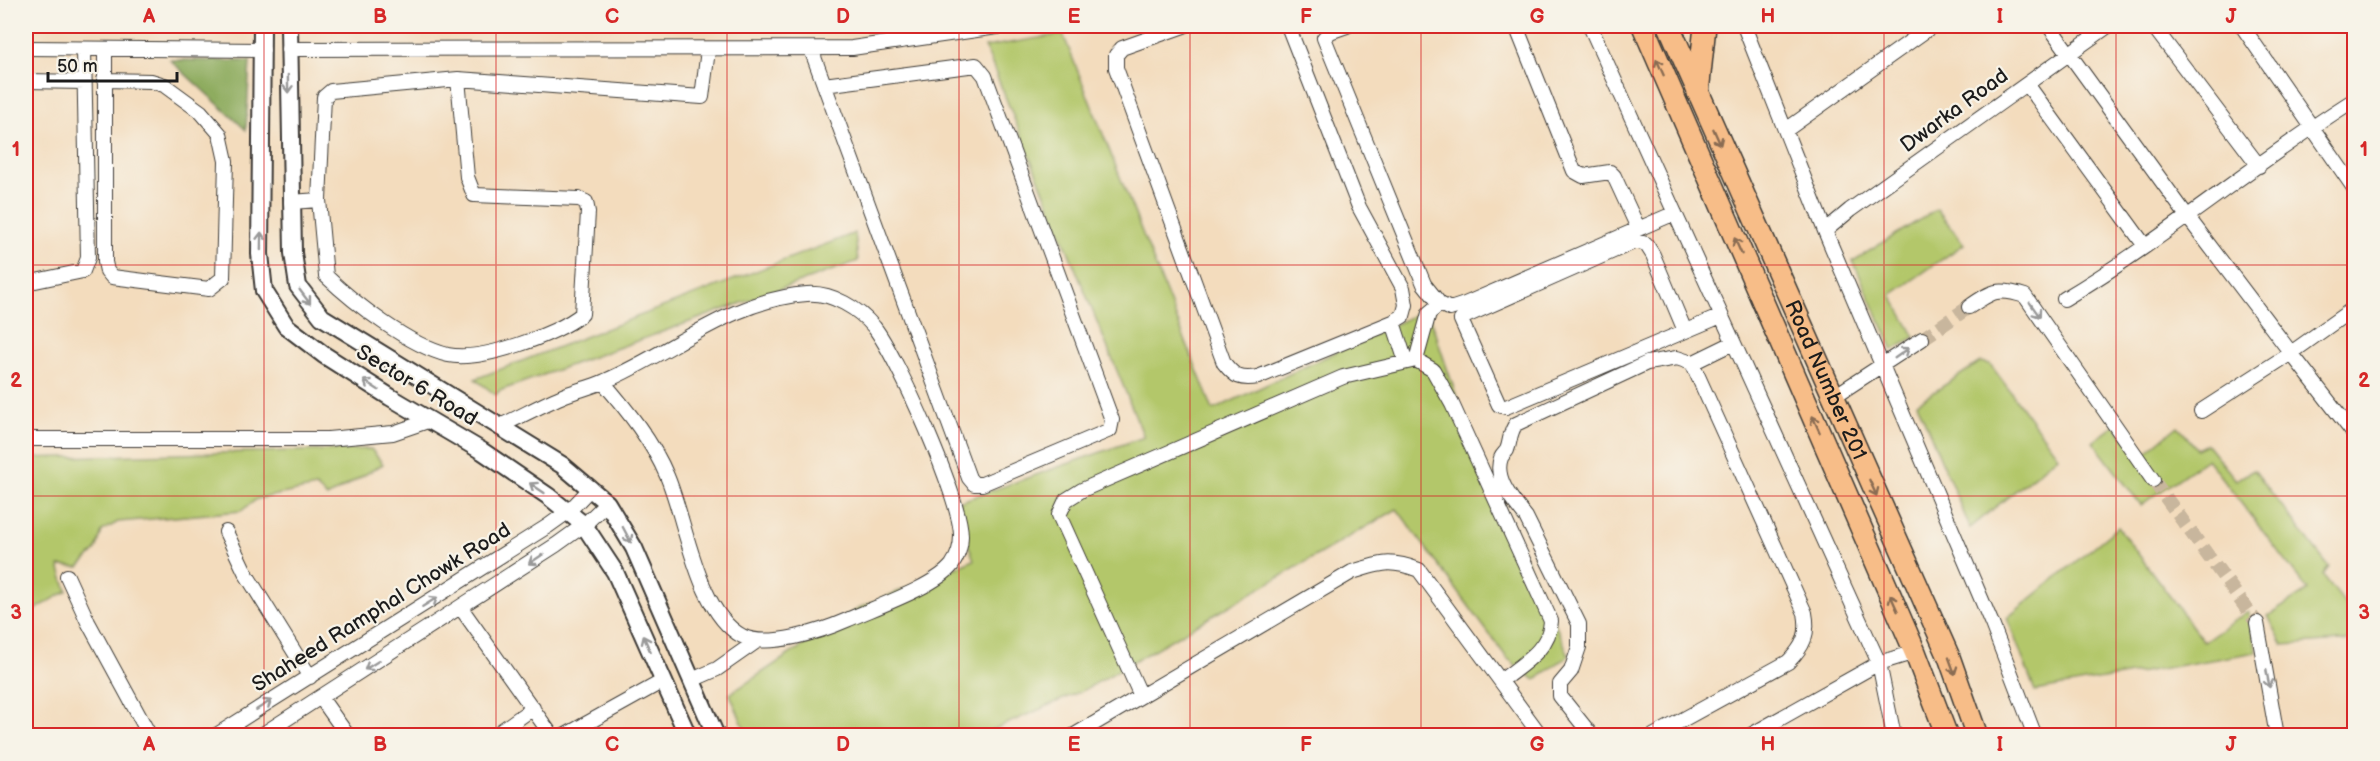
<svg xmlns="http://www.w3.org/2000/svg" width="2380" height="761" font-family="'Balsamiq Sans',sans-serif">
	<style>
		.green { fill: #b3c76b; stroke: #687244; stroke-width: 1.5 }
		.forest { fill: #8eac5f; stroke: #55643e; stroke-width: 1.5 }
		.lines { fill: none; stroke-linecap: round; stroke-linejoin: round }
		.minor-tunnel { stroke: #c8b69d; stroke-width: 14; stroke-dasharray: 14 7; stroke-linecap: butt }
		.minor-casing { stroke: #3c3934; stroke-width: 16 }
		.tertiary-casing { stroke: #3c3934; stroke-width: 20 }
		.primary-casing { stroke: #3c3934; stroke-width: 24 }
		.minor { stroke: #fff; stroke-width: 14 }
		.tertiary { stroke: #fff; stroke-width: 16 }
		.primary { stroke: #f7bd88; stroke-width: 21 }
		.oneway { stroke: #8a6c52 }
		.oneway2 { stroke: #999 }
		.grid { fill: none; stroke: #d62828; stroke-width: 1.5; stroke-opacity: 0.55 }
		.labels { text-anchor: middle; stroke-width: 4.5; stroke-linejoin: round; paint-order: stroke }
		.street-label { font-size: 21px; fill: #1c1c1c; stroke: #f7f3e8 }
		.neatline { fill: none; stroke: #d62828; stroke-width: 2 }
		.grid-label { font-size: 20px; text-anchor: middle; font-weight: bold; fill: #d62828 }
	</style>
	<rect width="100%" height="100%" fill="#f7f3e8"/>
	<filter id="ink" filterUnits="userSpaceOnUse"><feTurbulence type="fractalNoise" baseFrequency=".0167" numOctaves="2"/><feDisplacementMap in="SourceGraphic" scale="12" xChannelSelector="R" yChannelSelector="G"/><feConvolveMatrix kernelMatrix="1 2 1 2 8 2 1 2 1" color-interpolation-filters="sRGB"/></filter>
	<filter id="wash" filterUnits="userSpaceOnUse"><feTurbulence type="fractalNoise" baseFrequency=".008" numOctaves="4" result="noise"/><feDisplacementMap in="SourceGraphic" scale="24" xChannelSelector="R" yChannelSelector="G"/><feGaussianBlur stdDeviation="1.35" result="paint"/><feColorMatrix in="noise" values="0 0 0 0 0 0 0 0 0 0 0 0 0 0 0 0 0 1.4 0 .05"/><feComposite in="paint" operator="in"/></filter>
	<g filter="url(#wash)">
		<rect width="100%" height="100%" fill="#f3dcbd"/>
		<!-- green -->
		<path class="green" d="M 1063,34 L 1213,410 L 1427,309 L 1470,436 L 1569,655 L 1535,680 L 1507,658 L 1397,509 L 1086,689 L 981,735 L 747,735 L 730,694 L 859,608 L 974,560 L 953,504 L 1144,437 L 985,47 Z
			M 1937,209 L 1964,244 L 1891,295 L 1915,337 L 1893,350 L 1853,261 Z
			M 855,233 L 858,261 L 499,391 L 496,395 L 475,379 Z
			M 1980,362 L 1990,364 L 2058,456 L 1970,528 L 1917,403 Z
			M 2115,425 L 2141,456 L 2178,426 L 2197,449 L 2207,444 L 2236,480 L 2254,470 L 2329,567 L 2323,575 L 2354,615 L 2354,640 L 2283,645 L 2268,616 L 2308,590 L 2207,459 L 2141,505 L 2093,442 Z
			M 371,449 L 383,464 L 327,497 L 316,487 L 257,499 L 241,511 L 118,522 L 102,531 L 96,550 L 79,567 L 59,566 L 67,591 L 26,615 L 26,458 Z
			M 2118,527 L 2204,642 L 2248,611 L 2257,652 L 2035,691 L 2007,618 Z"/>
		<!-- forest -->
		<path class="forest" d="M 170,60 L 250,61 L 246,130 Z"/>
	</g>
	<g filter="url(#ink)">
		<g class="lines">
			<!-- minor-tunnel -->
			<path class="minor-tunnel" d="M 1922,339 L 1969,307
				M 2153,480 L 2257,623"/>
			<defs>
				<path id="minor" d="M 1184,26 L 1122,48 L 1116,55 L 1116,68 L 1224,363 C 1235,377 1240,380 1258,377 L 1393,322 L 1403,316 L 1406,305 L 1403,288 L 1359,207 L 1288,26
					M 1347,26 L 1330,32 L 1324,38 L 1424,284 L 1440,304 L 1450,309 L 1465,304 L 1675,213
					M 1516,26 L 1574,171 L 1583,176 L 1610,172 L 1614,176 L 1638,228
					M 1590,26 L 1879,663 L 1894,736
					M 1744,26 L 1825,231 L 1992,624 L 2035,736
					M 2049,26 L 2187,216 L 2291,353 L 2201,411
					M 2153,26 L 2259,166
					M 2242,26 L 2354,188
					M 26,48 L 263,50
					M 288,49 L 852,48 L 1004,26
					M 811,49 L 969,478 L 974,484 L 982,484 L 1110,430 L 1112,420 L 985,76 L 976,65 L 824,85
					M 104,80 L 151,81 L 164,85 L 201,112 L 220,134 L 226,161 L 223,278 L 209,289 L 112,277 L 107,271 L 105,262 L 105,50
					M 26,81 L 85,82
					M 2027,84 L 2145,246
					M 1786,130 L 1932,26
					M 319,200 L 326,276 C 354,303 410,346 448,355 C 480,362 557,335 582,314 L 588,212 L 586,202 L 579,199 L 474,195 L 467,177 L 458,79
					M 291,202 L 319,200 L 324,97 L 331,91 L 458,79 L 702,97 L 708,50
					M 1825,231 L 1850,210 L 2108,26
					M 26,283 L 83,271 L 88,258 L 84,49
					M 2064,299 C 2165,239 2255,162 2354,100
					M 1969,307 C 1992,291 1998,287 2025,296 L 2153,480
					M 2354,308 L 2291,353 L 2354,434
					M 1393,322 L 1406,362
					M 1685,331 L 1653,255 L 1646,244 L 1636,241 L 1466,316 L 1461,320 L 1499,405 L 1506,407 L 1721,316
					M 1416,360 L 1429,313 L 1440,304
					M 1692,363 L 1733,343
					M 1833,397 L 1922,339
					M 500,426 C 522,416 543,404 565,395 C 578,390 592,387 605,381 C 671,353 732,299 807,294 C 832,292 859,309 874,327 C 898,358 961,499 961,536 C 961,546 958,556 952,565 C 935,587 873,608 847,620 C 822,631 768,649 742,636 C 697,612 686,520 667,476 C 653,442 627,410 603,382
					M 26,439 L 328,439 L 393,433 L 431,420
					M 226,532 L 246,574 L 310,677
					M 67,576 L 88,622 L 150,736
					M 461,608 L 552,736
					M 2257,623 L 2277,736
					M 692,680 L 717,669 L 757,641
					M 1141,696 L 1059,515 L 1066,500 L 1082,490 L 1343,377 L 1416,360 L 1433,370 L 1452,404 L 1551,621 C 1550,649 1522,664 1501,681
					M 321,698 L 348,736
					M 215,736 L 548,526 L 569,511 L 591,488
					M 260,736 L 556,545 L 584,525 L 607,503
					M 494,736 L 533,708
					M 564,736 L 663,681
					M 1073,736 L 1352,572 C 1380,563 1390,559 1419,570 L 1541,736
					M 1592,736 L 1560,696 L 1560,684 L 1571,671 L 1579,647 L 1579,624 L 1526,517 C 1514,502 1493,479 1501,458 C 1502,455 1505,453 1507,450 C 1511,440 1509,433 1516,424 L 1647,363 L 1677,358 L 1692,363 L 1805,613 C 1809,634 1804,646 1788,662 L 1653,736
					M 1749,736 L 1879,663 L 1915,652"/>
				<path id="tertiary" d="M 262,26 L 260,254 L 264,291 L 286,326 L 324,355 L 390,397 L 482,451 L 548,496 L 584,525 L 615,572 L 688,736
					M 289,26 L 293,253 L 298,286 L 322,317 L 562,465 L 607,503 L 634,548 L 716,736"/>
				<g id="primary">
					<path d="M 1643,26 L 1915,652 L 1947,736"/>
					<path id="s1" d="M 1669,26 L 1949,657 L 1977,736"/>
					<path d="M 1698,93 L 1705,26"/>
				</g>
			</defs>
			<!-- minor casing -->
			<use href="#minor" class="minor-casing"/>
			<!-- tertiary casing -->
			<use href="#tertiary" class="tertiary-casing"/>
			<!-- primary casing -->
			<use href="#primary" class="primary-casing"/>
			<!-- minor -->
			<use href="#minor" class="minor"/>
			<!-- tertiary -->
			<use href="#tertiary" class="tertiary"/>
			<!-- primary -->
			<use href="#primary" class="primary"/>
		</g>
		<!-- one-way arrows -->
		<defs><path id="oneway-shaft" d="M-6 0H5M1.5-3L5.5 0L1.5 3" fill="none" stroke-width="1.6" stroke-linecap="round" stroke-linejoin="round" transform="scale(1.5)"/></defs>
		<g class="oneway">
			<use href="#oneway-shaft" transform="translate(1660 67) rotate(-114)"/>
			<use href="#oneway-shaft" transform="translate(1717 137) rotate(66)"/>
			<use href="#oneway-shaft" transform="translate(1738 246) rotate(-114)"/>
			<use href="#oneway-shaft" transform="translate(1816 424) rotate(-114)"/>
			<use href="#oneway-shaft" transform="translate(1873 488) rotate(66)"/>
			<use href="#oneway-shaft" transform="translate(1894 603) rotate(-114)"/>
			<use href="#oneway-shaft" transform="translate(1952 666) rotate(70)"/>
		</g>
		<g class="oneway2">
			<use href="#oneway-shaft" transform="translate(288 84) rotate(89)"/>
			<use href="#oneway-shaft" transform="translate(261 241) rotate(-89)"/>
			<use href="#oneway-shaft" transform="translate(305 297) rotate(53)"/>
			<use href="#oneway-shaft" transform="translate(2035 310) rotate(55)"/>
			<use href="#oneway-shaft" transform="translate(1902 353) rotate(-35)"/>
			<use href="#oneway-shaft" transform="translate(371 385) rotate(-147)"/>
			<use href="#oneway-shaft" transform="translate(537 488) rotate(-146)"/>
			<use href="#oneway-shaft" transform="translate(627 535) rotate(62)"/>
			<use href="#oneway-shaft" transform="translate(536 559) rotate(146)"/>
			<use href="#oneway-shaft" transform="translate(430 602) rotate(-32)"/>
			<use href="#oneway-shaft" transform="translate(647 644) rotate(-114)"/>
			<use href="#oneway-shaft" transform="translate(372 665) rotate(148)"/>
			<use href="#oneway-shaft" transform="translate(2268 679) rotate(79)"/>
			<use href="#oneway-shaft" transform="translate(264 705) rotate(-32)"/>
		</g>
	</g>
	<!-- grid -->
	<path class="grid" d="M 264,26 L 264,736M 496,26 L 496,736M 727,26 L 727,736M 959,26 L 959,736M 1190,26 L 1190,736M 1421,26 L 1421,736M 1653,26 L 1653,736M 1884,26 L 1884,736M 2116,26 L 2116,736M 26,265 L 2354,265M 26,496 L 2354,496"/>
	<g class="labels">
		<!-- street labels -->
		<g class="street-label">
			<text transform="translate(1954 110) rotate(-36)" y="7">Dwarka Road</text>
			<text dy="7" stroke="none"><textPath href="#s1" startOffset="387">Road Number 201</textPath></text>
			<text transform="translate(417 385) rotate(31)" y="7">Sector 6 Road</text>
			<text transform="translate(381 607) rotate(-32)" y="7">Shaheed Ramphal Chowk Road</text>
		</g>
	</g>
	<!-- margin -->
	<rect width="2380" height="761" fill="none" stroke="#f7f3e8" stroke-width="66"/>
	<!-- scale -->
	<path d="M48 72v9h129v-9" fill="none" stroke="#1c1c1c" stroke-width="3"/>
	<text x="57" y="72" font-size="18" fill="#1c1c1c" stroke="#f7f3e8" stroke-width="4.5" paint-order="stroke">50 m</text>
	<rect x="33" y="33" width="2314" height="695" class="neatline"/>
	<g class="grid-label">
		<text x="149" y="23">A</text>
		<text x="380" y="23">B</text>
		<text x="612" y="23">C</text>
		<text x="843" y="23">D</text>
		<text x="1074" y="23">E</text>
		<text x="1306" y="23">F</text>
		<text x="1537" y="23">G</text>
		<text x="1768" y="23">H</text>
		<text x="2000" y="23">I</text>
		<text x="2231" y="23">J</text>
		<text x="16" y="156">1</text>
		<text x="2364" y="156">1</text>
		<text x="16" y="387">2</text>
		<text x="2364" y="387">2</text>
		<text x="16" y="619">3</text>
		<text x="2364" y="619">3</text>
		<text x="149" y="751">A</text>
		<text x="380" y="751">B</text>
		<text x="612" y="751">C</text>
		<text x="843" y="751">D</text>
		<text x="1074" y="751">E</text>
		<text x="1306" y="751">F</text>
		<text x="1537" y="751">G</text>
		<text x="1768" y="751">H</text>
		<text x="2000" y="751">I</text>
		<text x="2231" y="751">J</text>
	</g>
</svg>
